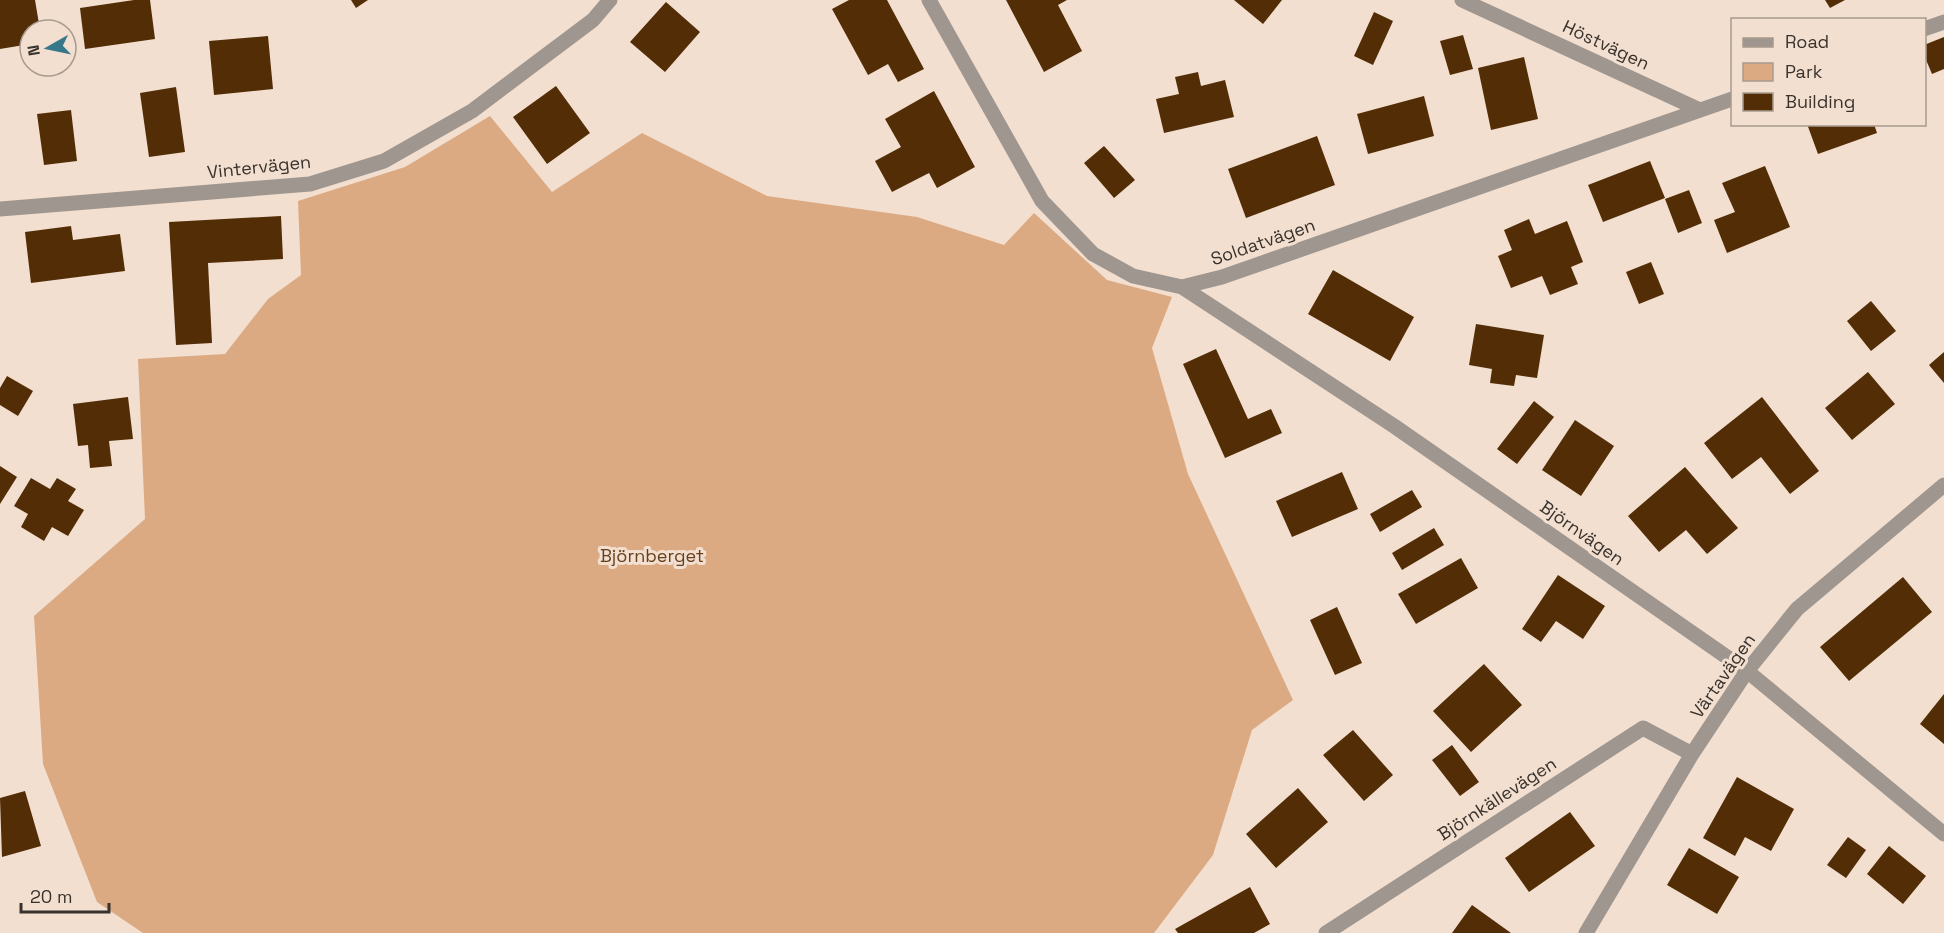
<svg xmlns="http://www.w3.org/2000/svg" width="1944" height="933" font-family="'Space Grotesk',sans-serif">
	<style>
		.green { fill: #dcaa82 }
		.building { fill: #532d06 }
		.lines { fill: none; stroke-linecap: round; stroke-linejoin: round }
		.minor { stroke: #9e968f; stroke-width: 15 }
		.labels { text-anchor: middle; stroke-width: 6; stroke-linejoin: round; paint-order: stroke }
		.street-label { font-size: 18px; fill: #39322c; stroke: #f2dfd0 }
		.park-label { font-size: 18px; fill: #663f1c; stroke: #f2dfd0 }
	</style>
	<rect width="100%" height="100%" fill="#f2dfd0"/>
	<!-- green -->
	<path class="green" d="M 490,116 L 552,192 L 642,133 L 767,196 L 917,217 L 1004,245 L 1034,213 L 1107,280 L 1172,297 L 1152,348 L 1188,474 L 1293,700 L 1252,730 L 1213,855 L 1154,933 L 143,933 L 97,902 L 43,764 L 34,616 L 145,519 L 138,359 L 225,354 L 268,299 L 301,275 L 298,201 L 405,167 Z"/>
	<!-- building -->
	<path class="building" d="M 0,0 L 35,0 L 40,30 L 30,30 L 30,44 L 0,49 Z
		M 134,0 L 150,0 L 155,39 L 85,49 L 80,8 Z
		M 351,0 L 368,0 L 356,8 Z
		M 849,0 L 887,0 L 924,69 L 898,82 L 888,64 L 868,75 L 832,9 Z
		M 1006,0 L 1067,0 L 1058,5 L 1082,51 L 1044,72 Z
		M 1234,0 L 1282,0 L 1263,24 Z
		M 1825,0 L 1845,0 L 1830,8 Z
		M 666,2 L 700,32 L 665,72 L 630,42 Z
		M 1374,12 L 1393,21 L 1373,65 L 1354,56 Z
		M 1463,35 L 1473,69 L 1450,75 L 1440,41 Z
		M 268,36 L 273,89 L 214,95 L 209,41 Z
		M 1944,37 L 1944,69 L 1932,74 L 1924,55 L 1924,45 Z
		M 1524,57 L 1538,119 L 1491,130 L 1478,68 Z
		M 1198,72 L 1201,86 L 1225,80 L 1234,117 L 1164,133 L 1156,99 L 1179,94 L 1175,77 Z
		M 556,86 L 590,133 L 547,164 L 513,117 Z
		M 176,87 L 185,152 L 149,157 L 140,93 Z
		M 934,91 L 975,167 L 937,188 L 929,173 L 892,192 L 875,161 L 901,147 L 885,119 Z
		M 1424,96 L 1434,136 L 1368,154 L 1357,114 Z
		M 71,110 L 77,161 L 44,165 L 37,114 Z
		M 1807,124 L 1874,124 L 1877,133 L 1818,154 Z
		M 1317,136 L 1335,185 L 1246,218 L 1228,169 Z
		M 1104,146 L 1135,180 L 1114,198 L 1084,163 Z
		M 1650,161 L 1665,198 L 1603,222 L 1588,185 Z
		M 1765,166 L 1790,227 L 1727,253 L 1714,220 L 1735,212 L 1722,183 Z
		M 1689,190 L 1702,223 L 1678,233 L 1665,199 Z
		M 281,216 L 283,259 L 208,263 L 212,343 L 176,345 L 169,222 Z
		M 1529,219 L 1535,234 L 1567,221 L 1583,262 L 1571,267 L 1578,284 L 1550,295 L 1542,276 L 1511,288 L 1498,256 L 1512,250 L 1504,230 Z
		M 71,226 L 73,240 L 120,234 L 125,271 L 31,283 L 25,232 Z
		M 1651,262 L 1664,294 L 1639,304 L 1626,272 Z
		M 1333,270 L 1414,317 L 1390,361 L 1308,314 Z
		M 1871,301 L 1896,331 L 1871,351 L 1847,321 Z
		M 1476,324 L 1544,335 L 1537,378 L 1516,375 L 1514,386 L 1490,383 L 1492,369 L 1469,365 Z
		M 1216,349 L 1248,419 L 1271,409 L 1282,433 L 1225,458 L 1183,364 Z
		M 1944,352 L 1944,383 L 1929,365 Z
		M 1868,372 L 1895,404 L 1852,440 L 1825,408 Z
		M 7,376 L 33,391 L 18,416 L 0,405 L 0,388 Z
		M 128,397 L 133,439 L 109,441 L 112,466 L 90,468 L 88,445 L 78,446 L 73,404 Z
		M 1762,397 L 1819,471 L 1790,494 L 1761,457 L 1732,479 L 1704,443 Z
		M 1534,401 L 1554,417 L 1517,464 L 1497,449 Z
		M 1575,420 L 1614,446 L 1581,496 L 1542,470 Z
		M 0,466 L 17,477 L 0,504 Z
		M 1685,467 L 1738,528 L 1707,554 L 1686,530 L 1659,552 L 1628,516 Z
		M 1342,472 L 1358,509 L 1292,537 L 1276,501 Z
		M 31,478 L 50,489 L 57,478 L 76,489 L 68,501 L 84,510 L 68,536 L 52,527 L 44,541 L 21,527 L 28,514 L 14,506 Z
		M 1412,490 L 1422,507 L 1380,532 L 1370,514 Z
		M 1434,528 L 1444,545 L 1402,570 L 1392,553 Z
		M 1461,558 L 1478,588 L 1416,624 L 1398,594 Z
		M 1558,575 L 1605,606 L 1583,639 L 1556,621 L 1541,642 L 1522,629 Z
		M 1903,577 L 1932,612 L 1849,681 L 1820,647 Z
		M 1337,607 L 1362,663 L 1335,675 L 1310,620 Z
		M 1484,664 L 1522,705 L 1471,752 L 1433,711 Z
		M 1944,694 L 1944,744 L 1920,724 Z
		M 1353,730 L 1393,775 L 1364,801 L 1323,755 Z
		M 1452,745 L 1479,782 L 1460,796 L 1432,760 Z
		M 1737,777 L 1794,809 L 1771,851 L 1745,837 L 1735,856 L 1703,838 Z
		M 1298,788 L 1328,822 L 1276,868 L 1246,834 Z
		M 25,791 L 41,846 L 2,857 L 0,798 Z
		M 1570,812 L 1595,846 L 1529,892 L 1505,858 Z
		M 1848,837 L 1866,850 L 1846,878 L 1827,865 Z
		M 1889,846 L 1926,876 L 1903,904 L 1867,874 Z
		M 1689,848 L 1739,877 L 1717,914 L 1667,885 Z
		M 1250,887 L 1270,924 L 1254,933 L 1178,933 L 1175,929 Z
		M 1472,905 L 1511,933 L 1452,933 Z"/>
	<g class="lines">
		<!-- minor -->
		<path class="minor" d="M 929,0 L 1042,201 L 1093,254 L 1133,276 L 1182,287 L 1222,277 L 1732,99
			M 1462,0 L 1700,110
			M 1924,29 L 1944,22
			M 0,209 L 310,184 L 384,161 L 472,111 L 593,20 L 610,0
			M 1182,287 L 1394,426 L 1747,671 L 1944,834
			M 1326,933 L 1643,728 L 1692,754
			M 1586,933 L 1692,754 L 1747,671 L 1797,609 L 1944,485"/>
	</g>
	<g class="labels">
		<!-- street labels -->
		<g class="street-label">
			<text transform="translate(1606 45) rotate(25)" y="6">Höstvägen</text>
			<text transform="translate(259 167) rotate(-6)" y="6">Vintervägen</text>
			<text transform="translate(1263 242) rotate(-19)" y="6">Soldatvägen</text>
			<text transform="translate(1582 533) rotate(35)" y="6">Björnvägen</text>
			<text transform="translate(1723 676) rotate(-55)" y="6">Värtavägen</text>
			<text transform="translate(1497 799) rotate(-33)" y="6">Björnkällevägen</text>
		</g>
		<!-- park labels -->
		<g class="park-label">
			<text x="652" y="562">Björnberget</text>
		</g>
	</g>
	<!-- legend -->
	<rect x="1731" y="18" width="195" height="108" fill="#f2dfd0" stroke="#a89a8e" stroke-width="1.5"/>
	<rect x="1743" y="38" width="30" height="9" fill="#9e968f" stroke="#a89a8e" stroke-width="1.5"/>
	<text x="1785" y="48" font-size="18" fill="#39322c">Road</text>
	<rect x="1743" y="63" width="30" height="18" fill="#dcaa82" stroke="#a89a8e" stroke-width="1.5"/>
	<text x="1785" y="78" font-size="18" fill="#39322c">Park</text>
	<rect x="1743" y="93" width="30" height="18" fill="#532d06" stroke="#a89a8e" stroke-width="1.5"/>
	<text x="1785" y="108" font-size="18" fill="#39322c">Building</text>
	<!-- north arrow -->
	<g transform="translate(48 48) rotate(261)"><circle r="28" fill="#f2dfd0" stroke="#a89a8e" stroke-width="1.5"/>
	<path d="M0-4.5L10 22L0 15L-10 22Z" fill="#36778a"/>
	<text y="-9" font-size="16" font-weight="bold" text-anchor="middle" fill="#39322c">N</text>
	</g>
	<!-- scale -->
	<path d="M21 903v9h88v-9" fill="none" stroke="#39322c" stroke-width="3"/>
	<text x="30" y="903" font-size="18" fill="#39322c" stroke="#f2dfd0" stroke-width="4.5" paint-order="stroke">20 m</text>
</svg>
